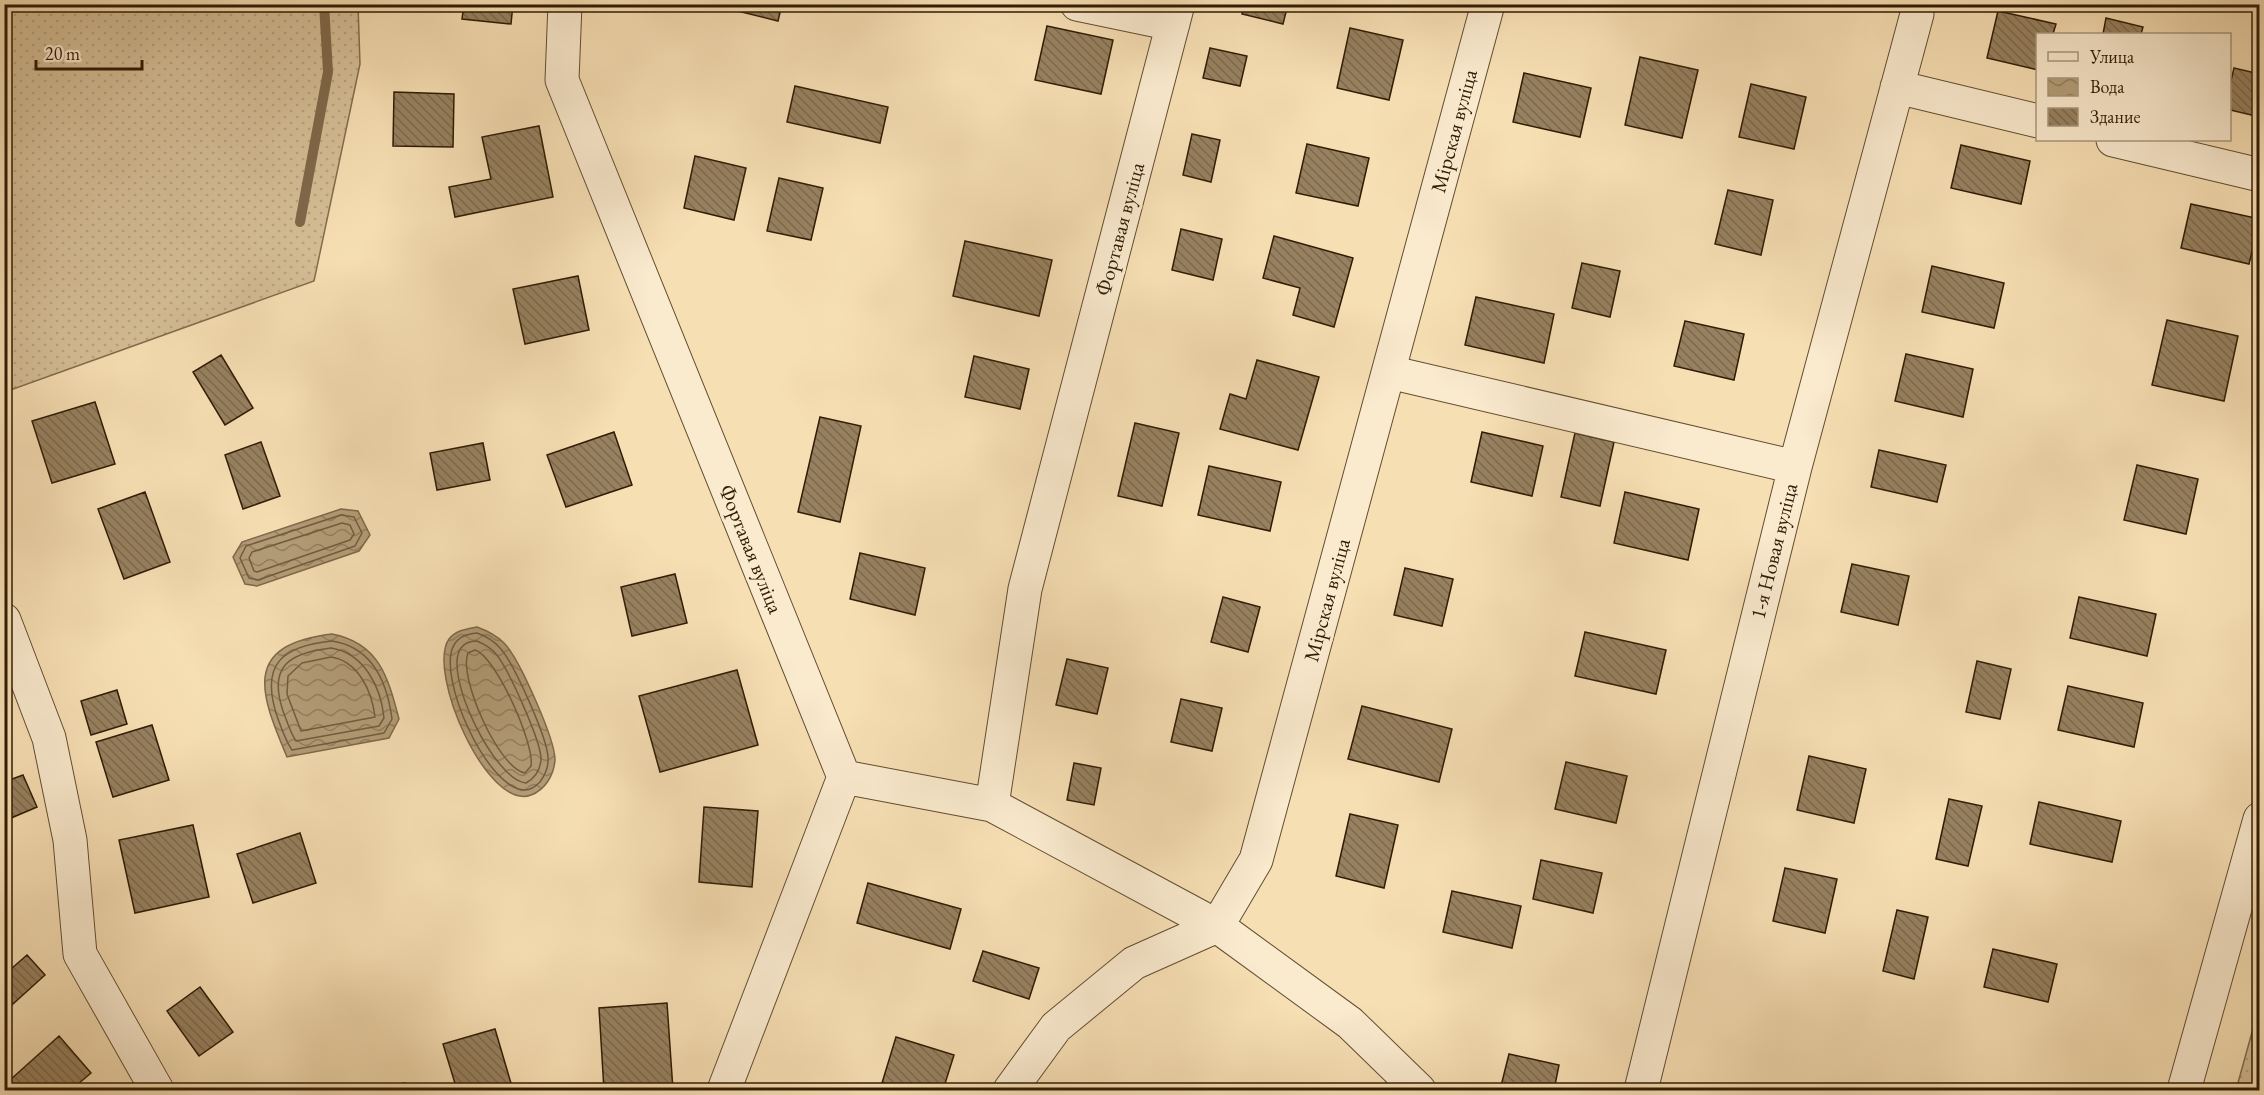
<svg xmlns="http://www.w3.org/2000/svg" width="2264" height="1095" font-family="'EB Garamond',serif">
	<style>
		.grass { fill: url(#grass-dots); stroke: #826d4e; stroke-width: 1.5 }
		.water { fill: url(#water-waves); stroke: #7f694a; stroke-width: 1.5 }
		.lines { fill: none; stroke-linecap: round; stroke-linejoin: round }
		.shore { stroke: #725c3e; stroke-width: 1.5 }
		.stream { stroke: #7f694a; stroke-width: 10 }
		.building { fill: url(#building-back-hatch); stroke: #301c05; stroke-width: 1.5 }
		.minor-casing { stroke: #624d31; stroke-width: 35 }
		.minor { stroke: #faeace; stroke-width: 33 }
		.labels { text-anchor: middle; stroke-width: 6; stroke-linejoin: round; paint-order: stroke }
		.street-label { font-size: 21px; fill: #301c05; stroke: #faeace }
	</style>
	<defs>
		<pattern id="grass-dots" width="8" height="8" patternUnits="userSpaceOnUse" patternTransform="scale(1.5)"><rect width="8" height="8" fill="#d5be96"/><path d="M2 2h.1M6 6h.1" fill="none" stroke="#b7a380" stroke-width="1.8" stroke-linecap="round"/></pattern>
		<pattern id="water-waves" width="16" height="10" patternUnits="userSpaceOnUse" patternTransform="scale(1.5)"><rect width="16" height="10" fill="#b39d78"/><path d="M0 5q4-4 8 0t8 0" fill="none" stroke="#927f60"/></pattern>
		<pattern id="building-back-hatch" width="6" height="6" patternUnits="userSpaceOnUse" patternTransform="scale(1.5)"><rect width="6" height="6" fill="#978160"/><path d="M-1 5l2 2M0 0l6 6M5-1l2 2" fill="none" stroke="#7c694d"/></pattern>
	</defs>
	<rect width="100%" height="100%" fill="#f7dfb4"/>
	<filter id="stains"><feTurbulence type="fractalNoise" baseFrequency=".00333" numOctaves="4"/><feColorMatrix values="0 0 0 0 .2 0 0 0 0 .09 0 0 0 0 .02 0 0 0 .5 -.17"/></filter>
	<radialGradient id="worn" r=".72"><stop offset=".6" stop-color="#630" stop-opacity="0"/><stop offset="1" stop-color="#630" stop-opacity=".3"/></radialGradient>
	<!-- grass -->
	<path class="grass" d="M 4,5 L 358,5 L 360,64 L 314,281 L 5,392 Z
		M 2259,1007 L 2259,1090 L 2236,1090 Z"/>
	<!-- water -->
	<path class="water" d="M 341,509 L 358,511 L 370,535 L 359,551 L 257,586 L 245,584 L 233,557 L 242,542 Z
		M 477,627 C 488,631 496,635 504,643 C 519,658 555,739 555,760 C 554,775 545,790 531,795 C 488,812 426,672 449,639 C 456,630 467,629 477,627 Z
		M 332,634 C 379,643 388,677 399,719 L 389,738 L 287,757 C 260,693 241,645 332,634 Z"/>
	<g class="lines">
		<!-- shore -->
		<path class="shore" d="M 341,515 L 354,517 L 362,533 L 355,546 L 258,580 L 249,578 L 240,558 L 246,546 Z
			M 342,523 L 350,525 L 354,534 L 350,540 L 257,572 L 254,571 L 249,558 L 252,552 Z
			M 477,633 C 486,636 493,640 500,648 C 513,662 550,742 548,761 C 548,769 545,775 540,782 C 536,786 531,790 525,790 C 487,790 436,675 454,645 C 459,636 468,634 477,633 Z
			M 332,641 C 372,647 387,681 392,719 L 384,733 L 292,750 C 285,740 281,727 277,716 C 260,664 282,646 332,641 Z
			M 477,641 C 484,644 491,648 496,654 C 508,668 542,743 541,760 C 540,770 535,778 526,783 C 495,781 442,673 461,648 C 465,642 471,641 477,641 Z
			M 331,648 C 364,653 381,687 384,718 L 379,726 L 296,741 C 290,732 287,721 283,711 C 268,666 289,653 331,648 Z
			M 475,650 C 496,656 535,745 531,766 L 525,773 C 498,768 458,676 468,653 Z
			M 331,657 C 358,661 372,691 375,717 L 301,731 L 287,694 L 288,676 L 302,663 Z"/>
		<!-- stream -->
		<path class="stream" d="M 300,222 L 328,72 L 324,4"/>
	</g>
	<!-- building -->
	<path class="building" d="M 464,4 L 513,4 L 511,24 L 462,19 Z
		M 709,4 L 782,4 L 778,21 Z
		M 1245,4 L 1288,4 L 1283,24 L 1242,14 Z
		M 1998,11 L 2056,24 L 2053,34 L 2038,34 L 2038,70 L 1987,58 Z
		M 2106,18 L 2143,27 L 2141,34 L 2103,34 Z
		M 1047,26 L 1113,40 L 1101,94 L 1035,80 Z
		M 1350,28 L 1403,40 L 1389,100 L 1337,88 Z
		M 1210,48 L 1247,56 L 1240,86 L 1203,78 Z
		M 1640,57 L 1698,70 L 1682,138 L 1625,125 Z
		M 2234,68 L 2260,74 L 2260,117 L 2230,110 L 2230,85 Z
		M 1524,73 L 1591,88 L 1580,137 L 1513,122 Z
		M 1751,84 L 1806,97 L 1794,149 L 1739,137 Z
		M 795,86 L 888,107 L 880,143 L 787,122 Z
		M 394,92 L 454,94 L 453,147 L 393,146 Z
		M 539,126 L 553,197 L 455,217 L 449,187 L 491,179 L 482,137 Z
		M 1192,134 L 1220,140 L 1211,182 L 1183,175 Z
		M 1307,144 L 1369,158 L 1358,206 L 1296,193 Z
		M 1961,145 L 2030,161 L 2021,204 L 1951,188 Z
		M 695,156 L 746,168 L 734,220 L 684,208 Z
		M 779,178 L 823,188 L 811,240 L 767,231 Z
		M 1728,190 L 1773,200 L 1761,255 L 1715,244 Z
		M 2191,204 L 2260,219 L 2249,264 L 2181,248 Z
		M 1181,229 L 1222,239 L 1213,280 L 1172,270 Z
		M 1274,236 L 1353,258 L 1334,327 L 1293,315 L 1300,288 L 1263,278 Z
		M 965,241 L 1052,260 L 1039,316 L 953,296 Z
		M 1582,263 L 1620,271 L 1610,317 L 1572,308 Z
		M 1932,266 L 2004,283 L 1994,328 L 1922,312 Z
		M 578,276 L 589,330 L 525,344 L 513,289 Z
		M 1476,297 L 1554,314 L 1544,363 L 1465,345 Z
		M 2167,320 L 2238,336 L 2224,401 L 2152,385 Z
		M 1685,321 L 1744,334 L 1734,380 L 1674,366 Z
		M 1906,354 L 1973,369 L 1963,417 L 1895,401 Z
		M 221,355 L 253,408 L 225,425 L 193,372 Z
		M 974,356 L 1029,369 L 1020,409 L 965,397 Z
		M 1257,360 L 1319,377 L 1298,450 L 1220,429 L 1230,394 L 1246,399 Z
		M 95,402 L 115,464 L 52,483 L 32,421 Z
		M 820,417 L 861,426 L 840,522 L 798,512 Z
		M 1135,423 L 1179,433 L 1162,506 L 1118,496 Z
		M 614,432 L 632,485 L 566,507 L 547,455 Z
		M 1482,432 L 1543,446 L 1532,496 L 1471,482 Z
		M 1575,433 L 1614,442 L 1600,506 L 1561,497 Z
		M 261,442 L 280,496 L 243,509 L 225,455 Z
		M 483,443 L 490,480 L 437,490 L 430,453 Z
		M 1879,450 L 1946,465 L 1937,502 L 1871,487 Z
		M 2137,465 L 2198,479 L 2186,534 L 2124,520 Z
		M 1209,466 L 1281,482 L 1270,531 L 1198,515 Z
		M 145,492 L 170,562 L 124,579 L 98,509 Z
		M 1625,492 L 1699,509 L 1688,560 L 1614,543 Z
		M 860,553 L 925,568 L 915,615 L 850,599 Z
		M 1852,564 L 1909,576 L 1898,625 L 1841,612 Z
		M 1405,568 L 1453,579 L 1442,626 L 1394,615 Z
		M 675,574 L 687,623 L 632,636 L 621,587 Z
		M 1223,597 L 1260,607 L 1248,652 L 1211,642 Z
		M 2079,597 L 2156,614 L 2147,656 L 2070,638 Z
		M 1585,632 L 1666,650 L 1656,694 L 1575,676 Z
		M 1067,659 L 1108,668 L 1097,714 L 1056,705 Z
		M 1977,661 L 2011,669 L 2000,719 L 1966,712 Z
		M 737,670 L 758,745 L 660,772 L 639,696 Z
		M 2068,686 L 2143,703 L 2134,747 L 2058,730 Z
		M 117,690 L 127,724 L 91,735 L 81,701 Z
		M 1181,699 L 1222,708 L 1212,751 L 1171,742 Z
		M 1362,706 L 1452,729 L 1439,782 L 1348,759 Z
		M 152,725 L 169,780 L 113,797 L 96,742 Z
		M 1809,756 L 1866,769 L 1854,823 L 1797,810 Z
		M 1566,762 L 1627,776 L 1616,823 L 1555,809 Z
		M 1074,763 L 1101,768 L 1094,805 L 1067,800 Z
		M 23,775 L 37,807 L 4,821 L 4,782 Z
		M 1949,799 L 1982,806 L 1968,866 L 1936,859 Z
		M 2039,802 L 2121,821 L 2112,862 L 2030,844 Z
		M 704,807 L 758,811 L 752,887 L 699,882 Z
		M 1350,814 L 1398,825 L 1384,888 L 1336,876 Z
		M 193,825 L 209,897 L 135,913 L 119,840 Z
		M 300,833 L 316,883 L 253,903 L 237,854 Z
		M 1541,860 L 1602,873 L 1593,913 L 1533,899 Z
		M 1785,868 L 1837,879 L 1825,933 L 1773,921 Z
		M 868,883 L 961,909 L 950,949 L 857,923 Z
		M 1452,891 L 1521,906 L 1512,948 L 1443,932 Z
		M 1897,910 L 1928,917 L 1914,979 L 1883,971 Z
		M 1993,949 L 2057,964 L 2048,1002 L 1984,987 Z
		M 983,951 L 1039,968 L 1029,999 L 973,981 Z
		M 27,955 L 45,975 L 4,1012 L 4,975 Z
		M 200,987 L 233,1032 L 199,1056 L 167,1011 Z
		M 667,1003 L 673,1090 L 604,1090 L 599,1008 Z
		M 495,1029 L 513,1090 L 457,1090 L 443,1044 Z
		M 59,1036 L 91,1073 L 71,1090 L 19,1090 L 10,1080 Z
		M 896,1037 L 954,1055 L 943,1090 L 907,1090 L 882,1083 Z
		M 1509,1054 L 1559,1065 L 1554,1090 L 1500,1090 Z
		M 405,1083 L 406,1090 L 366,1090 Z"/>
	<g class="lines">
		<defs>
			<path id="minor" d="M 565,4 L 562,80 L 844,777 L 724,1090
				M 1077,4 L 1173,24
				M 1897,87 L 2038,121
				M 2113,140 L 2260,175
				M 1389,372 L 1795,467
				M 4,620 L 49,738 L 70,840 L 80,954 L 157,1090
				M 844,777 L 992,805 L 1217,926 L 1350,1023 L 1419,1090
				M 992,805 L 1025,589 L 1178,4
				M 1010,1090 L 1056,1027 L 1134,963 L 1217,926 L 1256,860 L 1488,4
				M 1641,1090 L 1795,467 L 1917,14
				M 2184,1090 L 2260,819"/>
		</defs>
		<!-- minor casing -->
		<use href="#minor" class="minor-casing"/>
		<!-- minor -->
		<use href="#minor" class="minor"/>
	</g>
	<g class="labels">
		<!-- street labels -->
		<g class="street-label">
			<text transform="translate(1454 131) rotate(-75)" y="7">Мірская вуліца</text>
			<text transform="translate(1120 229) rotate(-75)" y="7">Фортавая вуліца</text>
			<text transform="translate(751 549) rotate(68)" y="7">Фортавая вуліца</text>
			<text transform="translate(1774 551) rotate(-76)" y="7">1-я Новая вуліца</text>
			<text transform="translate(1327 600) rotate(-75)" y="7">Мірская вуліца</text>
		</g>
	</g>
	<!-- margin -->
	<rect width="2264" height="1095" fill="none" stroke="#f7dfb4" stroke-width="24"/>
	<rect x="6" y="6" width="2252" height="1083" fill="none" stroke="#301c05" stroke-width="3"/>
	<rect x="12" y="12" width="2240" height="1071" fill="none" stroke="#301c05" stroke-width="1.5"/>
	<!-- legend -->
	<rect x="2036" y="33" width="195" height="108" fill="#faeace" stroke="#a9987e" stroke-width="1.5"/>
	<rect x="2048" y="52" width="30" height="9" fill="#faeace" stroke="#a9987e" stroke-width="1.5"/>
	<text x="2090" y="63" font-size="18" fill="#301c05">Улица</text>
	<rect x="2048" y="78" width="30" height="18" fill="url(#water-waves)" stroke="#a9987e" stroke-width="1.5"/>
	<text x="2090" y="93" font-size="18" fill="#301c05">Вода</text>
	<rect x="2048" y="108" width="30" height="18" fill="url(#building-back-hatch)" stroke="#a9987e" stroke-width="1.5"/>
	<text x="2090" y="123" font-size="18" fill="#301c05">Здание</text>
	<!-- scale -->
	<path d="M36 60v9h106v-9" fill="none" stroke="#301c05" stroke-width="3"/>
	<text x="45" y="60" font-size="18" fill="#301c05" stroke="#faeace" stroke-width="4.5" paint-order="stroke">20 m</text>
	<rect width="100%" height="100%" filter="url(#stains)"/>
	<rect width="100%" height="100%" fill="url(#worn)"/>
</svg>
